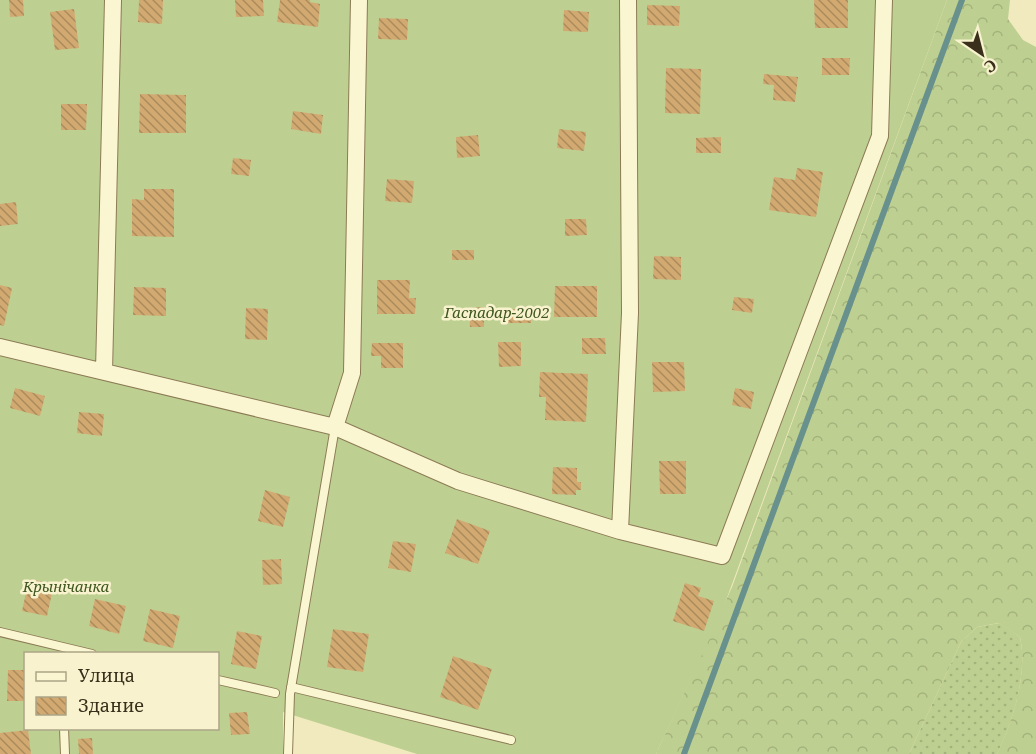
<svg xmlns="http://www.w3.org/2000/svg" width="1036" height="754" font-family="'Noto Serif',serif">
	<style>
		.grass { fill: url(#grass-dots) }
		.forest { fill: url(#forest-crowns) }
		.garden { fill: #bed091; fill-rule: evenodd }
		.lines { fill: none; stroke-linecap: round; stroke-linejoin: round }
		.stream { stroke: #68918d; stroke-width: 6 }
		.building { fill: url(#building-back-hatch) }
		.lane-casing { stroke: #8b7b55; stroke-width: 10 }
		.street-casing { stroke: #8b7b55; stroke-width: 18 }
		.lane { stroke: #fbf6d2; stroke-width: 8 }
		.street { stroke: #fbf6d2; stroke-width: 16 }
		.labels { text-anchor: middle; stroke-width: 5; stroke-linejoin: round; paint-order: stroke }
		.park-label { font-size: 15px; font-style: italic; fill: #405720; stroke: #f8f3ce }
	</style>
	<defs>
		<pattern id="grass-dots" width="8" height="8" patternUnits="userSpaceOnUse" patternTransform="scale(1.5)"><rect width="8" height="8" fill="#bed091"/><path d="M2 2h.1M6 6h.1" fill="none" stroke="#a4b37c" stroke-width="1.8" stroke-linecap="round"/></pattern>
		<pattern id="forest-crowns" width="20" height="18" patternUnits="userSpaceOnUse" patternTransform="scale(1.5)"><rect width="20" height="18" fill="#bed091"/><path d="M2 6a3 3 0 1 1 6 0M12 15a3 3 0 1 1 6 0" fill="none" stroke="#a4b37c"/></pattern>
		<pattern id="building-back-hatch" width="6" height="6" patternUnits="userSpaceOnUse" patternTransform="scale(1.5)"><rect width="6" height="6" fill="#d2aa71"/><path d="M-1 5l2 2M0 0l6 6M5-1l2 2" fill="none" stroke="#ab8b5c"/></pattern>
	</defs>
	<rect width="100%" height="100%" fill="#f1eabe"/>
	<!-- grass -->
	<path class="grass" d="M 1000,623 L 1020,637 C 1028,674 1013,721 997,754 L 909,754 L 961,642 L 977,627 Z"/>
	<!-- forest -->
	<path class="forest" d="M 947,0 L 1010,0 L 1008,19 L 1023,40 L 1036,47 L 1036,754 L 997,754 C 1013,720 1028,674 1020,637 L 999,623 L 977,627 L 961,642 L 909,754 L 656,754 L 732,587 Z"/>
	<!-- garden -->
	<path class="garden" d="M 0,0 L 947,0 L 721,614 L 656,754 L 417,754 L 283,712 L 283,754 L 0,754 ZM 26,654 L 218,654 L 218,728 L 26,728 Z"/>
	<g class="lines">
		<!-- stream -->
		<path class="stream" d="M 684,754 L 962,0"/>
	</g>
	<!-- building -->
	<path class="building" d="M 9,0 L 23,0 L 24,16 L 10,17 Z
		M 139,0 L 163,0 L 162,24 L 138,22 Z
		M 235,0 L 263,0 L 264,16 L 236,17 Z
		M 280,0 L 310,0 L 310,2 L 320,4 L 318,27 L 277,22 Z
		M 814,0 L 848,0 L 848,28 L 815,28 Z
		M 647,5 L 680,6 L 679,26 L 647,25 Z
		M 74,9 L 79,48 L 55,50 L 50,12 Z
		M 564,10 L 589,12 L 588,32 L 563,31 Z
		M 379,18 L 408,19 L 407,40 L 378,39 Z
		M 822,58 L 850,58 L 849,75 L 822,75 Z
		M 666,68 L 701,69 L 700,114 L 665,113 Z
		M 764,74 L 798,77 L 795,102 L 773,100 L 774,85 L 763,84 Z
		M 140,94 L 186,95 L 186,133 L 139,133 Z
		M 61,104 L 87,104 L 86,130 L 61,130 Z
		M 293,111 L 323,115 L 321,134 L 291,129 Z
		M 559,129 L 586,132 L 584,151 L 557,148 Z
		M 478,135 L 480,156 L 457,158 L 456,137 Z
		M 721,137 L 721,153 L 696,153 L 696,138 Z
		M 233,158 L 251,160 L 249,176 L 231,174 Z
		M 797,168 L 823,172 L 816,217 L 769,210 L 774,177 L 795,180 Z
		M 387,179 L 414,181 L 412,203 L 385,201 Z
		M 144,189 L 174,189 L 174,237 L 132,236 L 132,199 L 144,200 Z
		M 16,202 L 18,224 L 0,226 L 0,204 Z
		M 565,219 L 586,219 L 587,235 L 565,236 Z
		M 452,250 L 474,250 L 474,260 L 452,260 Z
		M 654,256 L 681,257 L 681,280 L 653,279 Z
		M 377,280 L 410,280 L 409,298 L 416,298 L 415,314 L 377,314 Z
		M 0,285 L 12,288 L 4,326 L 0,325 Z
		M 555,286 L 597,286 L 597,317 L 554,317 Z
		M 134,287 L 166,288 L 166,316 L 133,315 Z
		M 734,297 L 754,299 L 752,313 L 732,310 Z
		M 484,307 L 484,327 L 470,327 L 469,308 Z
		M 246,308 L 268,309 L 267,340 L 245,339 Z
		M 507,309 L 531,309 L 531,323 L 507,323 Z
		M 582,338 L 605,338 L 606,354 L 582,354 Z
		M 498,342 L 521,342 L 521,366 L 499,367 Z
		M 372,343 L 403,343 L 403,368 L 381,368 L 381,356 L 371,356 Z
		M 652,362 L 684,362 L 685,391 L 653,392 Z
		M 540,372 L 588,374 L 586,422 L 545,420 L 546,397 L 539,397 Z
		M 15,388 L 45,396 L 40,416 L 10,408 Z
		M 735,388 L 754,392 L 751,409 L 732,405 Z
		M 79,412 L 104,414 L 102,436 L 77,433 Z
		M 659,461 L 686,461 L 686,494 L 660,494 Z
		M 553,467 L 577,468 L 577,482 L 581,482 L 581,490 L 576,490 L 576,495 L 552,494 Z
		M 265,490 L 290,497 L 283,527 L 258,521 Z
		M 457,519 L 490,531 L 478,564 L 445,553 Z
		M 393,541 L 416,544 L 411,572 L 388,568 Z
		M 281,559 L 282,584 L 263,585 L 262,560 Z
		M 29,579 L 54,584 L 47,616 L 22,611 Z
		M 685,583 L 701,588 L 698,596 L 714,601 L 704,631 L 673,621 Z
		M 95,599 L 126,606 L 119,634 L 89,626 Z
		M 150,609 L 180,616 L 173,648 L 143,641 Z
		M 333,629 L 369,634 L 363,672 L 327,667 Z
		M 237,631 L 262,636 L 256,669 L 231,664 Z
		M 453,656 L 492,669 L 478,710 L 440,697 Z
		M 8,670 L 26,670 L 26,701 L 7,701 Z
		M 247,712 L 250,734 L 231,735 L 229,713 Z
		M 28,730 L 31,754 L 0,754 L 0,733 Z
		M 92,738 L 93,754 L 79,754 L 78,739 Z"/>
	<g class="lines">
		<defs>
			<path id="lane" d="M 0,632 L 92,654
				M 218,680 L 275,693
				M 291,687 L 511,740
				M 64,728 L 65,754
				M 288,754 L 290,694 L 335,427"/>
			<path id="street" d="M 0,347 L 335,427 L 458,481 L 620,531 L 722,556 L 880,136 L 884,0
				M 104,371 L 113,0
				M 335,427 L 352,373 L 359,0
				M 620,531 L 630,313 L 628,0"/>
		</defs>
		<!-- lane casing -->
		<use href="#lane" class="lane-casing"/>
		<!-- street casing -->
		<use href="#street" class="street-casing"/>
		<!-- lane -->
		<use href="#lane" class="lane"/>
		<!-- street -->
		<use href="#street" class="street"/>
	</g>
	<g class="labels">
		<!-- park labels -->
		<g class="park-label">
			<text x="497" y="318">Гаспадар-2002</text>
			<text x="66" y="592">Крынічанка</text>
		</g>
	</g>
	<!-- legend -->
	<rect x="24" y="652" width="195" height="78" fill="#f8f3ce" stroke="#aca586" stroke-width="1.5"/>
	<rect x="36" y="672" width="30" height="9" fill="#fbf6d2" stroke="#aca586" stroke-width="1.5"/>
	<text x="78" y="682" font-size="18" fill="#392f1b">Улица</text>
	<rect x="36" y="697" width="30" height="18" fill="url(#building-back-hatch)" stroke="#aca586" stroke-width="1.5"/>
	<text x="78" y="712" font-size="18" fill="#392f1b">Здание</text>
	<!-- north arrow -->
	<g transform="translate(982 54) rotate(145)" stroke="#f8f3ce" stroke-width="4.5" paint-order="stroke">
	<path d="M0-4.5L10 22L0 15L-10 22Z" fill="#392f1b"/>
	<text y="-9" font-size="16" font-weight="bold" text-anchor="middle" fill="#392f1b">С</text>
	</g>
</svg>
